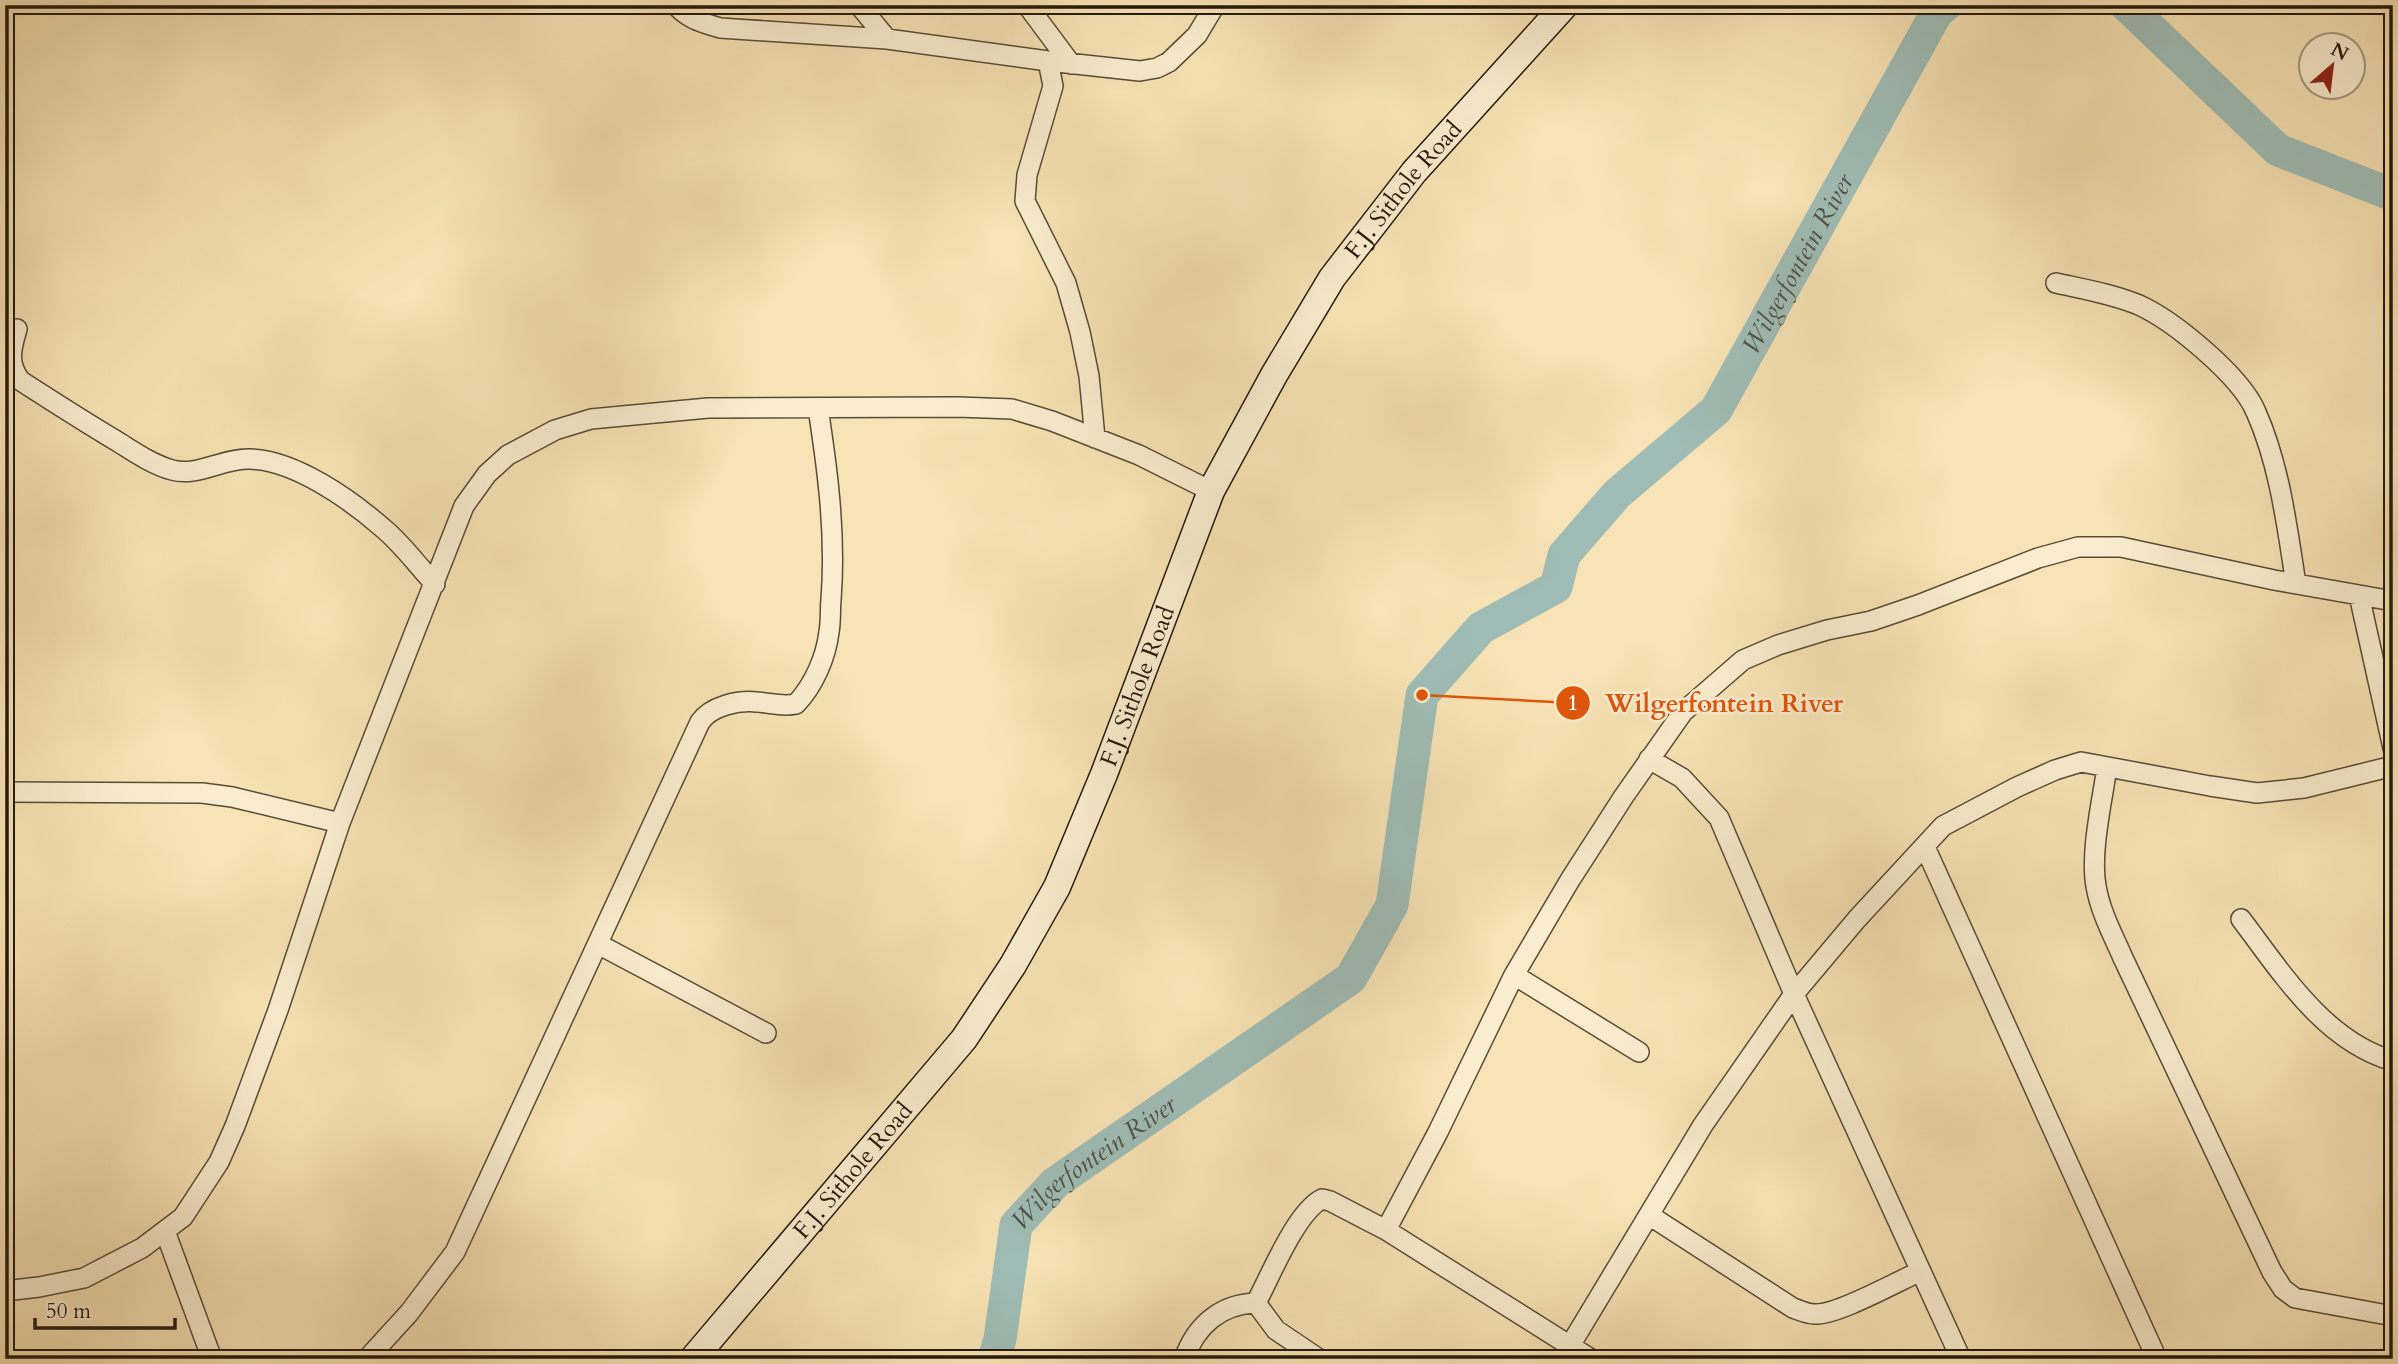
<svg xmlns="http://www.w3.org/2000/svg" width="2398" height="1364" font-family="Cardo,serif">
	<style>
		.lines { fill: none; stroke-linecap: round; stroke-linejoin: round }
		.river { stroke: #9fbdb6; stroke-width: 33 }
		.street-casing { stroke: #594c36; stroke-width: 22 }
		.secondary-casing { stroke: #24190b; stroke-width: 29 }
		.street { stroke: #faedcf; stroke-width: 19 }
		.secondary { stroke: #faedcf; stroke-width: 26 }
		.labels { text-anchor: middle; stroke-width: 5; stroke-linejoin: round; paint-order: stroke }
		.street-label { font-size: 24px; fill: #24190b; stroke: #faedcf }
		.water-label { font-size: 26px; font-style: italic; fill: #4f5247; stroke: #faedcf }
		.leader { fill: none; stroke: #de560c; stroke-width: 2.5 }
		.callout-dot { fill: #de560c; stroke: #faedcf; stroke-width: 2.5 }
		.mark-label { font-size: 21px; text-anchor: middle; font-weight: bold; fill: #fff }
		.callout-label { font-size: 26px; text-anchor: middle; font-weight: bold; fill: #de560c; stroke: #faedcf; stroke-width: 5; stroke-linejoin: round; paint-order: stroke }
	</style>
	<rect width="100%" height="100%" fill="#f7e3b5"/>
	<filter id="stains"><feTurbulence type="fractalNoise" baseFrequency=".00286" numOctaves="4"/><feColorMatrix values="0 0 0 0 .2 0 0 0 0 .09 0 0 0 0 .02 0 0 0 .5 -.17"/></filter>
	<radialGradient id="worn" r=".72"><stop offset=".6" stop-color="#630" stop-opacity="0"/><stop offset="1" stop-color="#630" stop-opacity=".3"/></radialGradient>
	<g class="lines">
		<!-- river -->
		<g class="river">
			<path d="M 2126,5 L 2278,150 L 2393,195"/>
			<path id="s1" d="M 994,1359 L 1000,1339 L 1016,1225 L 1055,1183 L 1351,978 L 1392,905 L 1422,695 L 1481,628 L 1556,587 L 1564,555 L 1617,494 L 1716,410 L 1937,12 L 1946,5"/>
		</g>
		<defs>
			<path id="street" d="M 676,5 C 687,19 704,23 720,28 L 887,39 L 1048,61 L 1140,71 L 1157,68 L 1169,62 L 1197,35 L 1215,5
				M 859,5 L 887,39
				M 1027,5 L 1071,64
				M 1048,61 L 1053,86 L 1027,175 L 1025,201 L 1066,283 L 1080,332 L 1089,376 L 1095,438
				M 2056,283 C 2083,289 2113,294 2139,305 C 2174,321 2241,376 2256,412 C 2280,466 2287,527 2296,584
				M 17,329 C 11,349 7,364 21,381 C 52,401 83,421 115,440 C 133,451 151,464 172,470 C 198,477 223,458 250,459 C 295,460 351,500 384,529 C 403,545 418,566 435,584
				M 2359,595 L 2393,748
				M 1649,759 L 1682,778 L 1719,818 L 1794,994 L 1961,1359
				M 2107,767 C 2102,802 2090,853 2096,886 C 2100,911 2113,935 2123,958 L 2272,1272 L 2283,1289 L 2295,1298 L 2393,1316
				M 5,792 L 202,793 L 232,797 L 340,823
				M 1925,847 L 2157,1359
				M 2241,919 C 2282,973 2324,1041 2393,1061
				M 598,944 L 766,1033
				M 1514,975 L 1639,1052
				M 1649,1215 L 1793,1308 C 1799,1310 1807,1314 1814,1314 C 1836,1316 1898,1281 1921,1271
				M 1386,1230 L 1438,1132 L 1514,975 L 1570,880 L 1624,796 L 1683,712 L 1743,660 L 1778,645 L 1827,630 L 1871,621 L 1918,605 L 2038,558 L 2078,547 L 2121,547 L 2274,580 L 2393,601
				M 165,1231 L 212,1359
				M 5,1291 L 39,1287 L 84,1278 L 142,1248 L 183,1217 L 219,1162 L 235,1126 L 278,1010 L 340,823 L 464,506 L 487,474 L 508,455 L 555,430 L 591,419 L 708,408 L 958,407 L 1012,409 L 1052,421 L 1139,455 L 1211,491
				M 1256,1303 L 1276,1330 L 1319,1359
				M 367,1359 L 409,1313 L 455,1252 L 700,722 C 711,706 738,700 757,702 C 770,703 783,707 796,704 C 814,685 826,657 829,632 C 831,621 830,610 831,600 C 836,535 828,473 818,408
				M 1184,1359 C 1196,1325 1221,1304 1256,1303 C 1270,1277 1296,1212 1322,1199 L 1330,1201 L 1386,1230 L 1591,1359
				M 1562,1359 L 1703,1125 L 1794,994 L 1857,919 L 1943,826 L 2017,787 L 2055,770 L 2081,762 L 2210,786 L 2257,793 L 2304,788 L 2393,766"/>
			<g id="secondary">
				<path id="s2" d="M 693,1359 L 964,1039 L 1013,965 L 1057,887 L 1104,774 L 1211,491 L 1274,375 L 1332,278 L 1414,172 L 1565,5"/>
			</g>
		</defs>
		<!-- street casing -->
		<use href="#street" class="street-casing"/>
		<!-- secondary casing -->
		<use href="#secondary" class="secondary-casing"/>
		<!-- street -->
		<use href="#street" class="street"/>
		<!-- secondary -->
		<use href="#secondary" class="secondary"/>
	</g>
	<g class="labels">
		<!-- street labels -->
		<g class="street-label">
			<text dy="8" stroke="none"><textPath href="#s2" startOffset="1381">F.J. Sithole Road</textPath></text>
			<text dy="8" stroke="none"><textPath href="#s2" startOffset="814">F.J. Sithole Road</textPath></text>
			<text dy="8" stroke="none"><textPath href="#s2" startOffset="247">F.J. Sithole Road</textPath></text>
		</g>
		<!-- water labels -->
		<g class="water-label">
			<text dy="9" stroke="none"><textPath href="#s1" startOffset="1435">Wilgerfontein River</textPath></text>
			<text dy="9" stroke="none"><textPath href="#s1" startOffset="236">Wilgerfontein River</textPath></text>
		</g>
	</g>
	<!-- callouts -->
	<path class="leader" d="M1422 695L1573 703"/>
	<g class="callout-dot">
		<circle cx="1422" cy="695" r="7"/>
		<circle cx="1573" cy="703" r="18"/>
	</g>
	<g class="mark-label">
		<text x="1573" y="710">1</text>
	</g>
	<g class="callout-label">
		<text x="1724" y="712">Wilgerfontein River</text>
	</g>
	<!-- margin -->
	<rect width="2398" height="1364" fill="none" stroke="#f7e3b5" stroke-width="28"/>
	<rect x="7" y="7" width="2384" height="1350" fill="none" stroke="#24190b" stroke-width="3.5"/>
	<rect x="14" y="14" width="2370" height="1336" fill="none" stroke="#24190b" stroke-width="2"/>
	<!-- north arrow -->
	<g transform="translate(2332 66) rotate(28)"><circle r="33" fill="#faedcf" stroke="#a49881" stroke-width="2"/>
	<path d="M0-5L12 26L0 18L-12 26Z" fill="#8f2418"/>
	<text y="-10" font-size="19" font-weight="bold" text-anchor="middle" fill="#24190b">N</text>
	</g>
	<!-- scale -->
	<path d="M35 1318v10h140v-10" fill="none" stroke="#24190b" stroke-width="3.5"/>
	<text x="46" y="1318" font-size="21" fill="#24190b" stroke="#faedcf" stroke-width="5" paint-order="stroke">50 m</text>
	<rect width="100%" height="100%" filter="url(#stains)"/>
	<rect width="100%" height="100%" fill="url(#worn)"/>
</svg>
